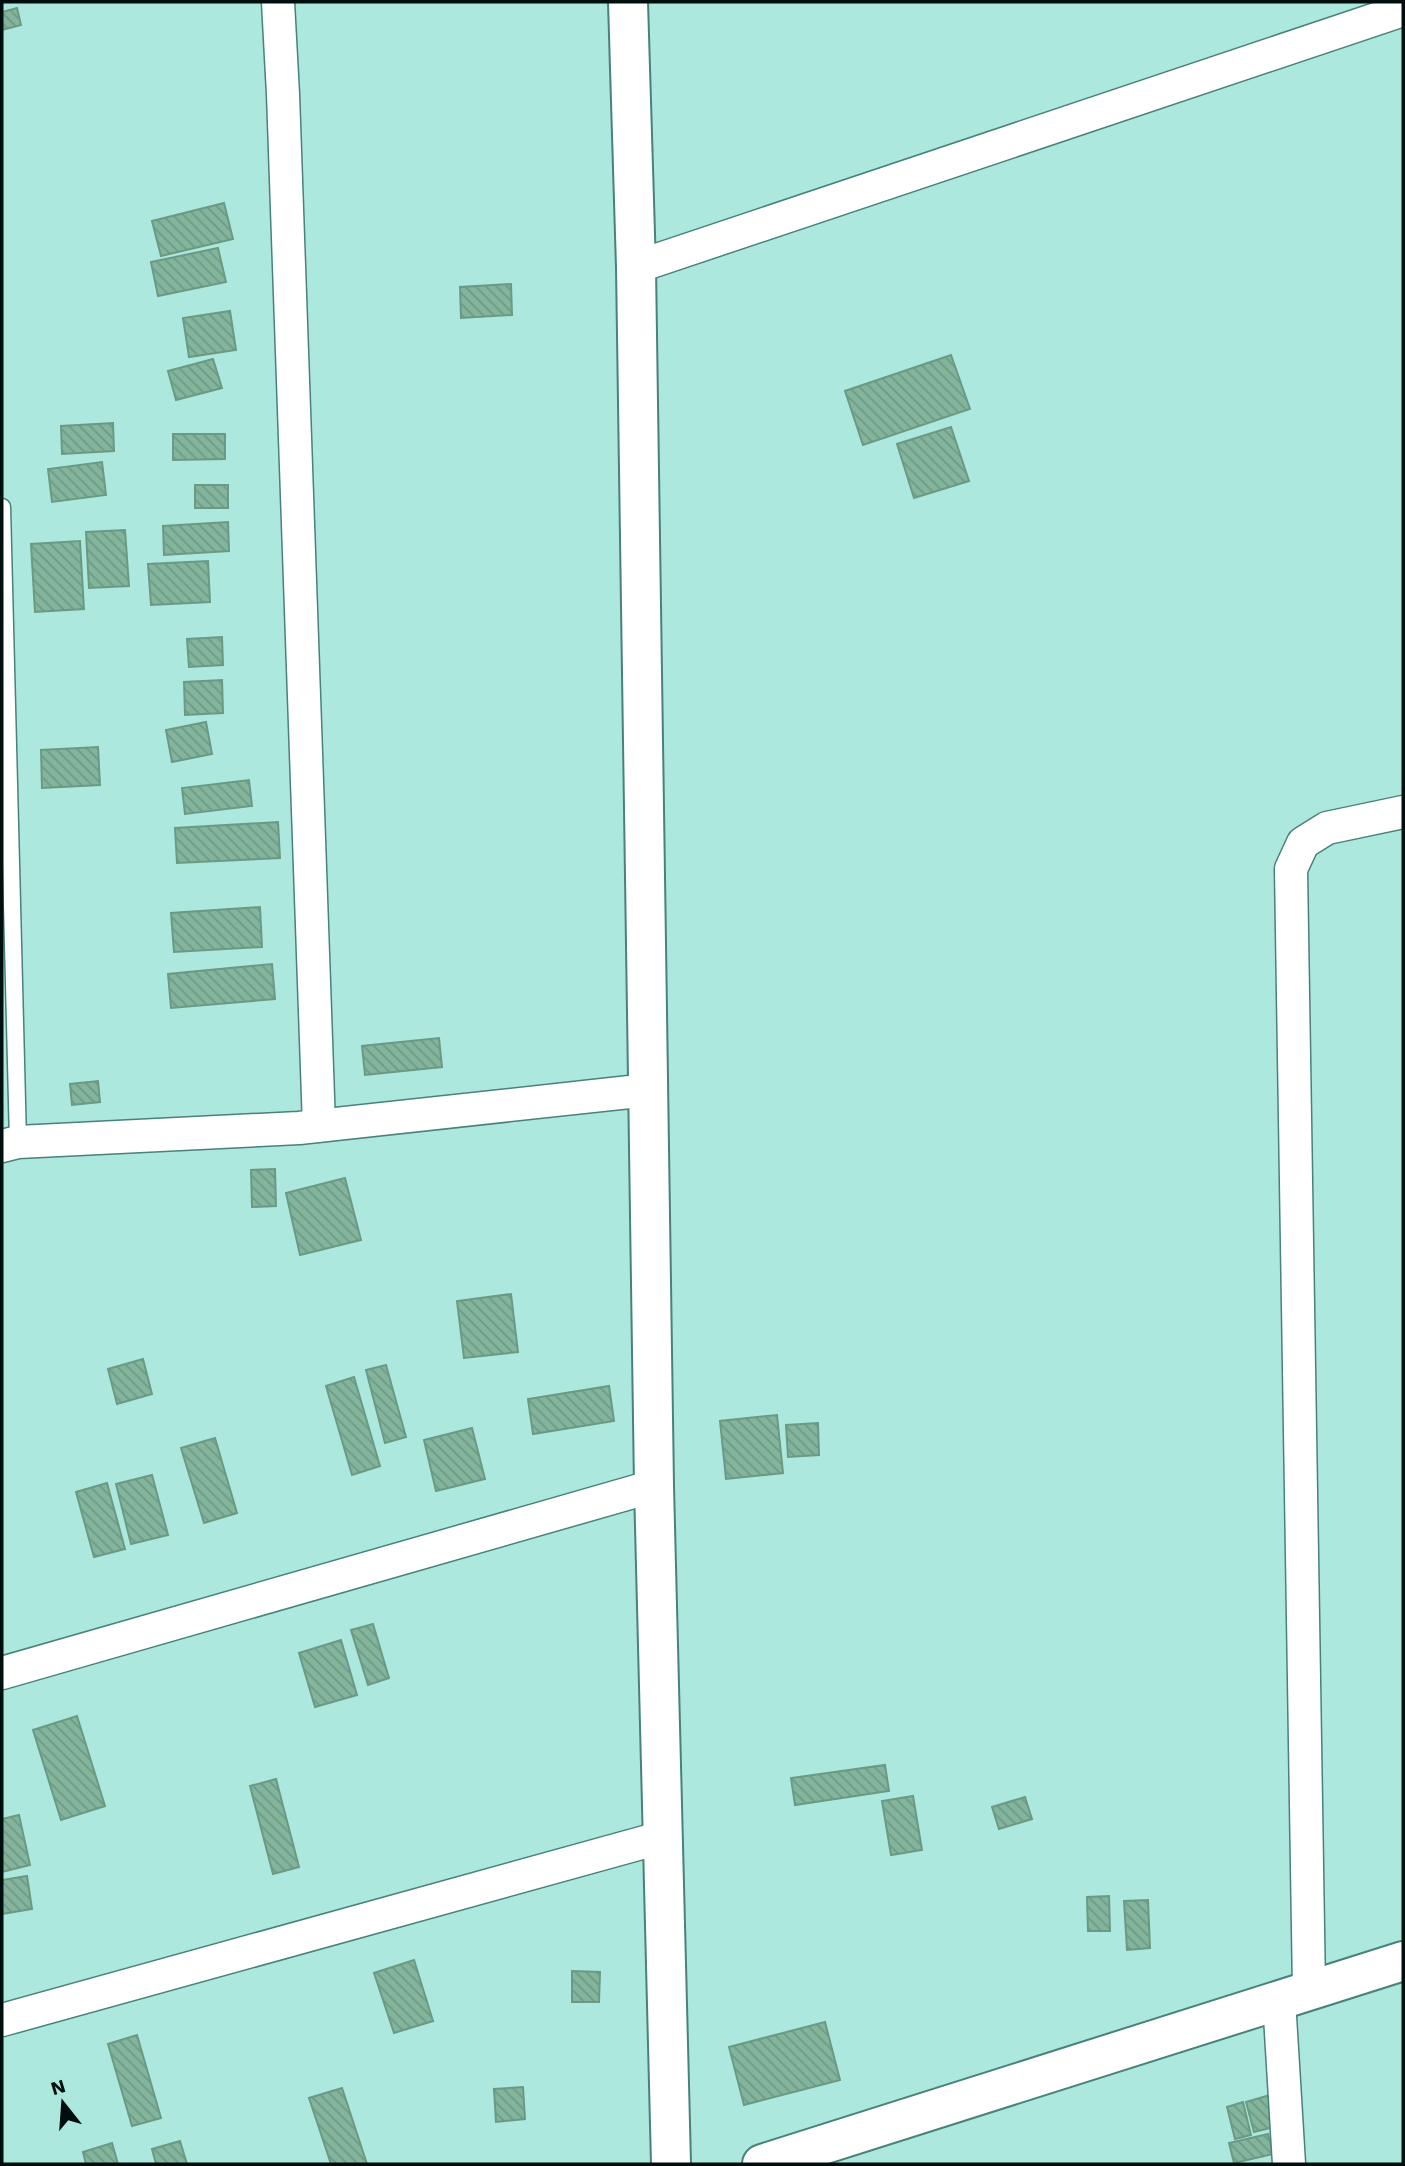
<svg xmlns="http://www.w3.org/2000/svg" width="1405" height="2166" font-family="'Work Sans',sans-serif">
	<style>
		.building { fill: url(#building-back-hatch); stroke: #6a9a83; stroke-width: 2 }
		.lines { fill: none; stroke-linecap: round; stroke-linejoin: round }
		.service-casing { stroke: #488279; stroke-width: 19 }
		.minor-casing { stroke: #488279; stroke-width: 35 }
		.tertiary-casing { stroke: #488279; stroke-width: 42 }
		.service { stroke: #fff; stroke-width: 16 }
		.minor { stroke: #fff; stroke-width: 32 }
		.tertiary { stroke: #fff; stroke-width: 38 }
	</style>
	<defs>
		<pattern id="building-back-hatch" width="6" height="6" patternUnits="userSpaceOnUse" patternTransform="scale(1.75)"><rect width="6" height="6" fill="#83b49c"/><path d="M-1 5l2 2M0 0l6 6M5-1l2 2" fill="none" stroke="#6f9a85"/></pattern>
	</defs>
	<rect width="100%" height="100%" fill="#ace8de"/>
	<!-- building -->
	<path class="building" d="M 17,8 L 21,25 L 2,30 L 2,12 Z
		M 224,203 L 233,239 L 161,256 L 152,221 Z
		M 218,248 L 226,282 L 158,296 L 151,262 Z
		M 511,284 L 512,315 L 461,318 L 460,287 Z
		M 230,311 L 236,350 L 189,357 L 183,318 Z
		M 951,355 L 970,409 L 863,445 L 845,391 Z
		M 213,359 L 222,388 L 176,400 L 168,371 Z
		M 113,423 L 114,451 L 62,454 L 61,426 Z
		M 951,427 L 969,481 L 914,498 L 897,444 Z
		M 173,434 L 225,434 L 225,459 L 173,460 Z
		M 102,462 L 106,495 L 52,502 L 48,469 Z
		M 195,485 L 228,485 L 228,508 L 195,508 Z
		M 228,522 L 229,551 L 164,555 L 163,526 Z
		M 125,530 L 129,586 L 89,588 L 86,532 Z
		M 80,541 L 84,609 L 35,612 L 31,544 Z
		M 208,561 L 210,602 L 151,605 L 148,564 Z
		M 222,637 L 223,665 L 189,667 L 187,639 Z
		M 222,680 L 223,713 L 185,715 L 184,682 Z
		M 206,722 L 212,754 L 172,762 L 166,730 Z
		M 98,747 L 100,785 L 42,788 L 41,750 Z
		M 249,780 L 252,806 L 185,814 L 182,788 Z
		M 278,822 L 280,858 L 177,863 L 175,828 Z
		M 260,907 L 262,947 L 174,952 L 171,913 Z
		M 272,964 L 275,999 L 171,1008 L 168,974 Z
		M 439,1038 L 442,1067 L 365,1075 L 362,1046 Z
		M 98,1081 L 100,1102 L 72,1105 L 70,1084 Z
		M 275,1169 L 276,1206 L 252,1207 L 251,1170 Z
		M 345,1178 L 361,1240 L 300,1255 L 286,1193 Z
		M 511,1294 L 518,1352 L 464,1358 L 457,1301 Z
		M 143,1359 L 152,1394 L 117,1404 L 108,1369 Z
		M 386,1365 L 406,1437 L 385,1443 L 366,1370 Z
		M 354,1377 L 380,1466 L 352,1475 L 326,1386 Z
		M 609,1386 L 614,1421 L 533,1434 L 528,1399 Z
		M 777,1415 L 783,1473 L 726,1479 L 720,1421 Z
		M 818,1423 L 819,1455 L 788,1457 L 786,1425 Z
		M 472,1428 L 485,1479 L 436,1491 L 424,1440 Z
		M 215,1438 L 237,1513 L 204,1523 L 181,1448 Z
		M 152,1475 L 168,1535 L 131,1544 L 116,1484 Z
		M 107,1483 L 125,1549 L 94,1557 L 76,1492 Z
		M 373,1624 L 389,1678 L 368,1685 L 351,1630 Z
		M 341,1640 L 357,1695 L 315,1707 L 299,1653 Z
		M 77,1716 L 105,1806 L 61,1820 L 33,1730 Z
		M 885,1765 L 889,1791 L 795,1805 L 791,1778 Z
		M 276,1779 L 299,1867 L 273,1874 L 250,1786 Z
		M 913,1796 L 922,1850 L 891,1855 L 882,1801 Z
		M 1025,1797 L 1032,1819 L 999,1829 L 992,1807 Z
		M 19,1815 L 30,1865 L 2,1872 L 2,1819 Z
		M 27,1876 L 32,1909 L 2,1914 L 2,1880 Z
		M 1109,1896 L 1110,1931 L 1088,1931 L 1087,1897 Z
		M 1148,1900 L 1150,1948 L 1127,1950 L 1124,1901 Z
		M 414,1960 L 433,2021 L 394,2033 L 374,1973 Z
		M 572,1971 L 600,1972 L 599,2002 L 572,2002 Z
		M 825,2022 L 840,2080 L 744,2105 L 729,2047 Z
		M 137,2035 L 161,2118 L 132,2126 L 108,2044 Z
		M 523,2087 L 525,2119 L 496,2122 L 494,2089 Z
		M 342,2088 L 367,2164 L 331,2164 L 309,2098 Z
		M 1270,2095 L 1278,2126 L 1254,2132 L 1246,2102 Z
		M 1243,2102 L 1251,2135 L 1235,2139 L 1227,2107 Z
		M 1268,2134 L 1273,2154 L 1234,2163 L 1229,2143 Z
		M 180,2141 L 187,2164 L 156,2164 L 152,2149 Z
		M 112,2143 L 118,2164 L 86,2164 L 83,2152 Z"/>
	<g class="lines">
		<defs>
			<path id="service" d="M 2,507 L 18,1142"/>
			<path id="minor" d="M 278,2 L 283,94 L 319,1126
				M 636,267 L 1403,10
				M 2,1146 L 18,1142 L 299,1128 L 648,1090
				M 2,1673 L 654,1486
				M 1309,1991 L 1291,869 L 1303,843 L 1327,828 L 1403,812
				M 1279,2000 L 1289,2164
				M 2,2020 L 663,1837"/>
			<path id="tertiary" d="M 628,2 L 636,267 L 654,1486 L 671,2164
				M 762,2164 L 1403,1961"/>
		</defs>
		<!-- service casing -->
		<use href="#service" class="service-casing"/>
		<!-- minor casing -->
		<use href="#minor" class="minor-casing"/>
		<!-- tertiary casing -->
		<use href="#tertiary" class="tertiary-casing"/>
		<!-- service -->
		<use href="#service" class="service"/>
		<!-- minor -->
		<use href="#minor" class="minor"/>
		<!-- tertiary -->
		<use href="#tertiary" class="tertiary"/>
	</g>
	<!-- border -->
	<rect width="1405" height="2166" fill="none" stroke="#000f0d" stroke-width="7"/>
	<!-- north arrow -->
	<g transform="translate(63 2103) rotate(343)" stroke="#ace8de" stroke-width="5" paint-order="stroke">
	<path d="M0-5L12 26L0 18L-12 26Z" fill="#000f0d"/>
	<text y="-10" font-size="19" font-weight="bold" text-anchor="middle" fill="#000f0d">N</text>
	</g>
</svg>
